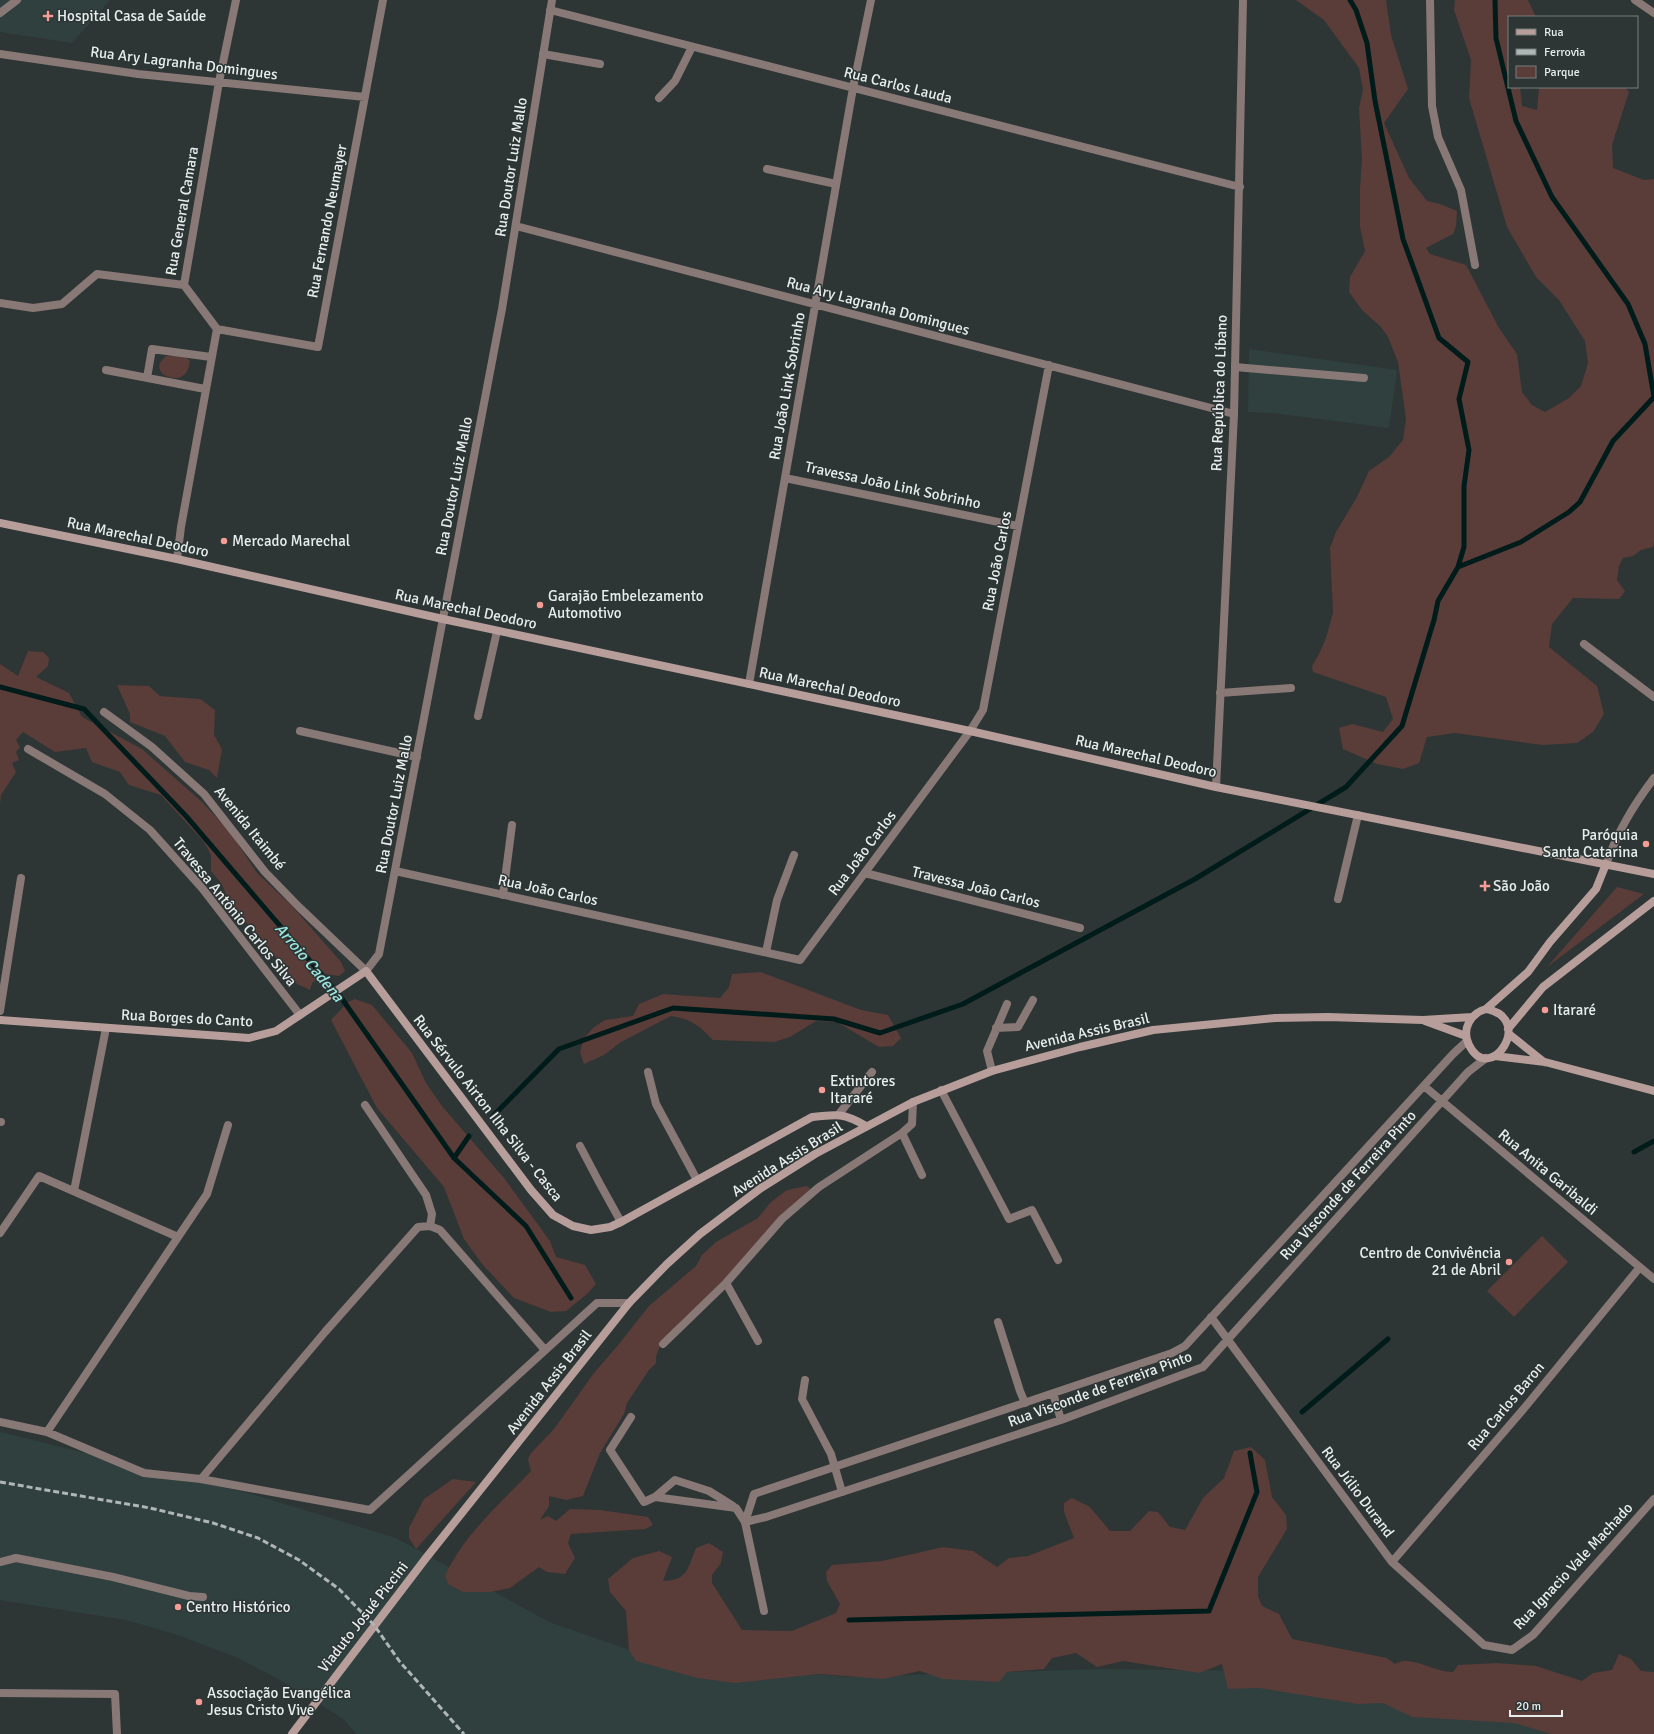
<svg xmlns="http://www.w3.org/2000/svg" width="1654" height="1734" font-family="Signika,sans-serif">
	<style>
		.built { fill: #2f403e }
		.green { fill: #5a3c39 }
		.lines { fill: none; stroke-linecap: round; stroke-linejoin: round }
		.stream { stroke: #001c1a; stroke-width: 5 }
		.lane { stroke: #887876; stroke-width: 8 }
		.street { stroke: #887876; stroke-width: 8 }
		.secondary { stroke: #b79e9b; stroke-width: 8 }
		.rail { stroke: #afb6b5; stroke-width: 3; stroke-dasharray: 6 3; stroke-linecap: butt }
		.poi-dot { fill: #f59c94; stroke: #2d3635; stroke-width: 1.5 }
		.labels { text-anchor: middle; stroke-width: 3; stroke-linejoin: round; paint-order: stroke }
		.poi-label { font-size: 15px; fill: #e7edec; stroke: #2d3635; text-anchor: start }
		.street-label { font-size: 15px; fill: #e7edec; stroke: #2d3635 }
		.water-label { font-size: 16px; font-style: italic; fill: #9be7e0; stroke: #2d3635 }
	</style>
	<rect width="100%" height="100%" fill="#2d3635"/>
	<!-- built -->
	<path class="built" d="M 0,0 L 110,0 L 72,43 L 0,32 Z
		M 1249,349 L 1397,370 L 1389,428 L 1273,413 L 1248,412 Z
		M 0,1432 L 255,1495 L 396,1538 L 549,1622 L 664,1662 L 848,1677 L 1100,1669 L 1252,1671 L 1592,1734 L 357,1734 L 342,1718 L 280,1680 L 238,1658 L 181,1636 L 126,1620 L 0,1600 Z"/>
	<!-- green -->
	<path class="green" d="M 1296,0 L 1386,0 L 1391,35 L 1408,89 L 1384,123 L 1409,178 L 1427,201 L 1440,204 L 1457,211 L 1456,226 L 1453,234 L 1426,248 L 1430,254 L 1466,265 L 1499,328 L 1517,354 L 1522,392 L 1532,405 L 1545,412 L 1569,398 L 1581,386 L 1588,363 L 1585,341 L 1559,300 L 1536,277 L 1507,227 L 1469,98 L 1471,60 L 1454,10 L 1455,0 L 1528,0 L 1536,17 L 1509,17 L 1509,87 L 1520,87 L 1522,106 L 1537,110 L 1539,87 L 1625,87 L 1629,92 L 1612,145 L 1613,168 L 1644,180 L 1654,179 L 1654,542 L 1653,547 L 1641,550 L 1633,556 L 1623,558 L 1619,566 L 1617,580 L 1625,591 L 1619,599 L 1573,598 L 1552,624 L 1549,647 L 1597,686 L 1604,714 L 1593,732 L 1577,743 L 1543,745 L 1455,733 L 1427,737 L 1419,763 L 1403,769 L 1377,764 L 1343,749 L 1339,728 L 1352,724 L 1383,732 L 1393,719 L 1386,697 L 1313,672 L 1312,666 L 1319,654 L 1326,638 L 1333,613 L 1330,548 L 1336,532 L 1357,497 L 1369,471 L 1389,457 L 1403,440 L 1406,419 L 1398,362 L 1388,337 L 1381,327 L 1362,310 L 1349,292 L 1350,277 L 1365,251 L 1360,227 L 1360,188 L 1362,160 L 1359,108 L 1363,90 L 1359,68 L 1324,20 Z
		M 184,355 L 190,361 C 189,366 188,372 184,375 C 177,382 155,376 160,363 C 161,361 164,358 166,356 Z
		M 28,651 L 43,652 L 49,658 L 48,666 L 36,677 L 69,693 L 82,717 L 142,749 L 202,802 L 230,832 L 257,873 L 292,906 L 341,962 L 345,971 L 339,976 L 325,974 L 312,983 L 310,990 L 297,984 L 257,933 L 234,911 L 221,883 L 211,871 L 211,855 L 204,842 L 161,795 L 129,785 L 120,772 L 92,762 L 86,748 L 55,752 L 23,732 L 16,740 L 20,747 L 16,752 L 19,760 L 12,763 L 16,772 L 1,795 L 0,804 L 0,664 L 18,676 Z
		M 117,685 L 149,686 L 160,696 L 200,699 L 215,710 L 214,735 L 222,749 L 217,778 L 209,770 L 185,762 L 165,736 L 130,722 L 130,714 Z
		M 1617,887 L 1644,894 L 1547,967 Z
		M 761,972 L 861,1010 L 888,1015 L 901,1038 L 893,1046 L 879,1047 L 837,1022 L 816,1021 L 790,1037 L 774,1042 L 713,1040 C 700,1026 691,1019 671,1016 L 621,1042 L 604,1055 L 584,1064 L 580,1052 L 584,1038 L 594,1027 L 605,1020 L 633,1016 L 639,1004 L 663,994 L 720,998 L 729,987 L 732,974 Z
		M 355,999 L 372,1005 L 412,1053 L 426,1083 L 442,1106 L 504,1178 L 550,1241 L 556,1257 L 585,1265 L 596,1284 L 587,1294 L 566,1311 L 551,1312 L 514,1298 L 482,1264 L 464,1239 L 444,1187 L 377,1108 L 331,1020 L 348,1002 Z
		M 807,1186 L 812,1190 L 742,1265 L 662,1340 L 656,1357 L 656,1363 L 649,1370 L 627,1403 L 624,1414 L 600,1453 L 583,1496 L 566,1500 L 549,1496 L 549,1506 L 540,1520 L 548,1516 L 556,1521 L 570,1509 L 600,1510 L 648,1517 L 653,1525 L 645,1529 L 571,1534 L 568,1543 L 575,1558 L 565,1574 L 547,1572 L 539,1567 L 510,1588 L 491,1592 L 463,1592 L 448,1584 L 445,1576 C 464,1534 500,1504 531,1471 L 528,1459 L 531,1453 L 554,1429 L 594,1373 L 619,1344 L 649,1306 L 696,1266 L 702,1255 L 716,1242 L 758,1218 L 771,1202 L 787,1190 Z
		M 1542,1236 L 1568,1262 L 1514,1317 L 1487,1291 Z
		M 1251,1447 L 1265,1460 L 1272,1497 L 1286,1515 L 1287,1529 L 1258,1577 L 1258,1596 L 1262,1606 L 1279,1614 L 1292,1639 L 1387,1658 L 1395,1664 C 1398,1663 1401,1661 1404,1661 C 1419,1660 1436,1672 1453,1672 L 1458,1665 L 1497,1663 L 1536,1666 L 1582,1681 L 1593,1673 L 1612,1670 L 1619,1654 L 1631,1659 L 1641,1671 L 1654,1672 L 1654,1734 L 1552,1734 L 1514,1723 L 1412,1717 L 1383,1703 L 1358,1704 L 1259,1688 L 1228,1689 L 1222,1664 L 1199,1673 L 1123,1661 L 1097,1667 L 1076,1653 L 1052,1658 L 1044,1669 L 1007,1672 L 999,1682 L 943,1679 L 920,1671 L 883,1679 L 819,1674 L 735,1683 L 697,1678 L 636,1661 L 629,1650 L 626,1611 L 610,1592 L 608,1579 L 633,1558 L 659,1551 L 672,1557 L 663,1581 C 688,1581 688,1567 696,1548 L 709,1543 L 723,1552 L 721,1563 L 712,1575 L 712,1583 L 742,1630 L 792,1631 L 836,1613 L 840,1604 L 827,1581 L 826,1572 L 832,1565 L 882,1561 L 943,1547 L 973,1551 L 997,1567 L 1009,1558 L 1028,1556 L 1074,1538 L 1064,1512 L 1064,1503 L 1072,1498 L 1090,1507 L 1110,1531 L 1130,1531 L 1149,1511 L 1158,1512 L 1170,1527 L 1185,1530 L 1203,1498 L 1224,1478 L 1234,1451 Z
		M 453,1479 L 476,1482 L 416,1549 L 409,1538 L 409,1528 L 424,1499 Z"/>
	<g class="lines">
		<!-- stream -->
		<path class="stream" d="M 1458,567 L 1521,542 L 1569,512 L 1580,502 L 1613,441 L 1654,397 L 1645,344 L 1628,304 L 1552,197 L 1516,121 L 1496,38 L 1495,0
			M 0,687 L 84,709 L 186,816 L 340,996 L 454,1158 L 526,1226 L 571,1298
			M 492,1117 L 559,1049 L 673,1008 L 834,1019 L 880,1033 L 963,1004 L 1195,879 L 1346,787 L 1402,726 L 1434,620 L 1438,601 L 1458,567 L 1464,547 L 1464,486 L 1469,450 L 1459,399 L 1468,362 L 1439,338 L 1403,239 L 1375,101 L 1367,43 L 1356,10 L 1350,0
			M 1634,1152 L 1654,1141
			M 454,1158 L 469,1136
			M 1302,1412 L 1388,1339
			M 849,1620 L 1209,1611 L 1257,1492 L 1250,1453"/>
		<!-- lane -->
		<path class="lane" d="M 1430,0 L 1432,106 L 1438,137 L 1461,190 L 1475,265
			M 0,13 L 17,0
			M 543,54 L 600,64
			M 659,98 L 675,81 L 692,47
			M 767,169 L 836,184
			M 1235,367 L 1364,378
			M 1584,644 L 1654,697
			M 1220,693 L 1291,688
			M 478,716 L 497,631
			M 300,731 L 417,757
			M 503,895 L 512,825
			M 1338,899 L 1358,815
			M 766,952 L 777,900 L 794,855
			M 996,1028 L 1018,1027 L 1033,1000
			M 992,1071 L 987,1051 L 1007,1004
			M 648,1072 L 656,1104 L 697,1180
			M 941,1090 L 1009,1219 L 1032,1210 L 1058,1260
			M 839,1114 L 872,1072
			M 902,1133 L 922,1175
			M 580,1146 L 600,1184 L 621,1222
			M 726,1283 L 758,1341
			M 998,1322 L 1020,1391 L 1025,1403
			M 663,1344 L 726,1283 L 782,1219 L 819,1187 L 902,1133 L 912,1124 L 913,1102
			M 805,1380 L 802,1399 L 831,1454 L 842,1492
			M 631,1417 L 610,1450 L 644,1502 L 655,1497 L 736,1508 L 745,1522 L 764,1611
			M 655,1497 L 675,1480 L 709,1491 L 733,1506
			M 0,1562 L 16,1558 L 113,1577 L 189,1596 L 203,1597"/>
		<!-- street -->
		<path class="street" d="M 1635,0 L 1654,13
			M 550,10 L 1240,187
			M 0,54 L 138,74 L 365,97
			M 516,226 L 1234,414
			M 0,303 L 33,308 L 62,304 L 97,274 L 184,285
			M 217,329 L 318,347 L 383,0
			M 106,370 L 205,389
			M 147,378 L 152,349 L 211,357
			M 785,478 L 1018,526
			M 177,559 L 181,527 L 217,329 L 184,285 L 219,82 L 236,0
			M 749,684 L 853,88 L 871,0
			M 104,712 L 152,747 L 204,794 L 265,872 L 299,907 L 366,971 L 379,954 L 502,309 L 552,0
			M 28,749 L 105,794 L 150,830 L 202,888 L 300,1015
			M 1216,787 L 1234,414 L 1243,0
			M 1606,864 C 1618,831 1633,806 1654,778
			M 395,871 L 800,960 L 970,731 L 983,710 L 1049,365
			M 865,873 L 1080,928
			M 0,1011 L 21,878
			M 1424,1086 L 1654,1279
			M 365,1105 L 426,1195 L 432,1214 L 430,1226
			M 0,1122 L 1,1122
			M 74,1191 L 106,1028
			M 0,1233 L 39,1176 L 178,1237
			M 1211,1317 L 1392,1562 L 1484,1645 L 1512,1650 L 1533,1635 L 1654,1499
			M 1053,1393 L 1061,1420
			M 0,1422 L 47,1432 L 144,1473 L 201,1479 L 370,1510 L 597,1303 L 629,1303
			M 47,1432 L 207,1194 L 228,1125
			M 201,1479 L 325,1332 L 418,1227 L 430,1226 L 440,1230 L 545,1350
			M 745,1522 L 766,1517 L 1061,1420 L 1203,1367 L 1468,1072 L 1486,1058
			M 745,1522 L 754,1494 L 1172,1353 L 1185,1346 L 1453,1054 L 1467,1041
			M 1392,1562 L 1526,1406 L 1640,1267
			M 0,1693 L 115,1694 L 117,1734"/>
		<!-- secondary -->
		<path class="secondary" d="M 0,523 L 177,559 L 443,619 L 970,731 L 1216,787 L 1654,874
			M 1486,1009 L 1528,972 L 1550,942 L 1596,889 L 1606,864
			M 1486,1009 C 1536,1018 1490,1087 1469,1045 C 1461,1029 1471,1013 1486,1009 Z
			M 0,1020 L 249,1038 L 276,1031 L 366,971 L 531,1190 L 553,1215 L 573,1226 L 591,1230 L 610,1227 L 621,1222 L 812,1117 C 837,1114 844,1113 866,1126
			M 1425,1021 L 1466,1036
			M 1508,1029 L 1543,987 L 1654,901
			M 1509,1034 L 1544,1062
			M 1495,1056 L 1545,1062 L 1654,1091
			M 292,1734 L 426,1558 L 629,1303 L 667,1264 L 700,1234 L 761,1188 L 815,1154 L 913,1102 L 992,1071 L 1080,1047 L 1153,1030 L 1275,1018 L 1328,1017 L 1423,1020 L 1472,1017"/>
		<!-- rail -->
		<path class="rail" d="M 0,1482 L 150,1508 L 213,1523 L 258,1538 L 299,1560 L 339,1589 L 374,1625 L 400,1662 L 464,1734"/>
	</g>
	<!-- markers -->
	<g class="poi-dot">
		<path d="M46 10h4v4h4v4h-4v4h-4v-4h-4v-4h4z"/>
		<circle cx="224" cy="541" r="4"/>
		<circle cx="540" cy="605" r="4"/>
		<circle cx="1646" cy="844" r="4"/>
		<path d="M1483 880h4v4h4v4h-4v4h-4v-4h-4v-4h4z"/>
		<circle cx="1545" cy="1010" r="4"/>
		<circle cx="822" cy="1090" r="4"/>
		<circle cx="1509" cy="1262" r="4"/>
		<circle cx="178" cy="1607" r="4"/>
		<circle cx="199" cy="1702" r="4"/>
	</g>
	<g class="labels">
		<!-- poi labels -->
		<g class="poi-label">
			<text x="57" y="21">Hospital Casa de Saúde</text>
			<text x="232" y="546">Mercado Marechal</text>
			<text x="548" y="601">Garajão Embelezamento<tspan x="548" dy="17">Automotivo</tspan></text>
			<text x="1638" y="840" text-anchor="end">Paróquia<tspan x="1638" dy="17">Santa Catarina</tspan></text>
			<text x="1493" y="891">São João</text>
			<text x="1553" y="1015">Itararé</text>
			<text x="830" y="1086">Extintores<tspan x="830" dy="17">Itararé</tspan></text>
			<text x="1501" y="1258" text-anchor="end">Centro de Convivência<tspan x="1501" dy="17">21 de Abril</tspan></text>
			<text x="186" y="1612">Centro Histórico</text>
			<text x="207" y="1698">Associação Evangélica<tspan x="207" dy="17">Jesus Cristo Vive</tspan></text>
		</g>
		<!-- street labels -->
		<g class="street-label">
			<text transform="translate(184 63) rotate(7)" y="5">Rua Ary Lagranha Domingues</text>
			<text transform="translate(898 85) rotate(14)" y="5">Rua Carlos Lauda</text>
			<text transform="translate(511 167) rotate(-81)" y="5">Rua Doutor Luiz Mallo</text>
			<text transform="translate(182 211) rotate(-80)" y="5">Rua General Camara</text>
			<text transform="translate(327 221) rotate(-79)" y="5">Rua Fernando Neumayer</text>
			<text transform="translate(878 306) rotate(15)" y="5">Rua Ary Lagranha Domingues</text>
			<text transform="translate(787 386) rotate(-80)" y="5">Rua João Link Sobrinho</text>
			<text transform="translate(1219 393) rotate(-88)" y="5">Rua República do Líbano</text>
			<text transform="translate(893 485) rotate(12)" y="5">Travessa João Link Sobrinho</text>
			<text transform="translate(454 486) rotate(-79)" y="5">Rua Doutor Luiz Mallo</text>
			<text transform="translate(138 537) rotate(12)" y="5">Rua Marechal Deodoro</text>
			<text transform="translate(997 561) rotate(-79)" y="5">Rua João Carlos</text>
			<text transform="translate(466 609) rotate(12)" y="5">Rua Marechal Deodoro</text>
			<text transform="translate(830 687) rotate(12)" y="5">Rua Marechal Deodoro</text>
			<text transform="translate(1146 756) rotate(13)" y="5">Rua Marechal Deodoro</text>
			<text transform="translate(394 804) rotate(-79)" y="5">Rua Doutor Luiz Mallo</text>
			<text transform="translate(250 828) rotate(51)" y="5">Avenida Itaimbé</text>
			<text transform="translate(862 853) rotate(-53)" y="5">Rua João Carlos</text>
			<text transform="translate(976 887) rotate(14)" y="5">Travessa João Carlos</text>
			<text transform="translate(548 890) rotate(12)" y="5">Rua João Carlos</text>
			<text transform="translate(235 912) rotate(51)" y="5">Travessa Antônio Carlos Silva</text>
			<text transform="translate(187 1018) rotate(3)" y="5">Rua Borges do Canto</text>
			<text transform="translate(1087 1032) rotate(-13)" y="5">Avenida Assis Brasil</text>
			<text transform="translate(488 1108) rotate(52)" y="5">Rua Sérvulo Airton Ilha Silva - Casca</text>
			<text transform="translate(787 1159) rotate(-32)" y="5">Avenida Assis Brasil</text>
			<text transform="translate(1548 1172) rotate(40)" y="5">Rua Anita Garibaldi</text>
			<text transform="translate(1348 1185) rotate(-48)" y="5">Rua Visconde de Ferreira Pinto</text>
			<text transform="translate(549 1382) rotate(-52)" y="5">Avenida Assis Brasil</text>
			<text transform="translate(1100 1389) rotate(-20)" y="5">Rua Visconde de Ferreira Pinto</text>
			<text transform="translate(1506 1406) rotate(-50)" y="5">Rua Carlos Baron</text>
			<text transform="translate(1358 1492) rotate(53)" y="5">Rua Júlio Durand</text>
			<text transform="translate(1573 1566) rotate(-47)" y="5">Rua Ignacio Vale Machado</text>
			<text transform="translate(363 1617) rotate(-52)" y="5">Viaduto Josué Piccini</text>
		</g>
		<!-- water labels -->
		<g class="water-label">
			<text transform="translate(310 962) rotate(50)" y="6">Arroio Cadena</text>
		</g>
	</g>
	<!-- legend -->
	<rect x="1508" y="16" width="130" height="72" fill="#2d3635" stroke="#777f7e"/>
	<rect x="1516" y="29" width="20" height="6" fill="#b79e9b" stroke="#777f7e"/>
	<text x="1544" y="36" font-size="12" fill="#e7edec">Rua</text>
	<rect x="1516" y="49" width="20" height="6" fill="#afb6b5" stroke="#777f7e"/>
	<text x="1544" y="56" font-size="12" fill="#e7edec">Ferrovia</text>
	<rect x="1516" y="66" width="20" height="12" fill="#5a3c39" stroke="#777f7e"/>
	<text x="1544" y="76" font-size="12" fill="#e7edec">Parque</text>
	<!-- scale -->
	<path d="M1510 1710v6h52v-6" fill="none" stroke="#e7edec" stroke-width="2"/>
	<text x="1516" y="1710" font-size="12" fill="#e7edec" stroke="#2d3635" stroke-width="3" paint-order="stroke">20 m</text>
</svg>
